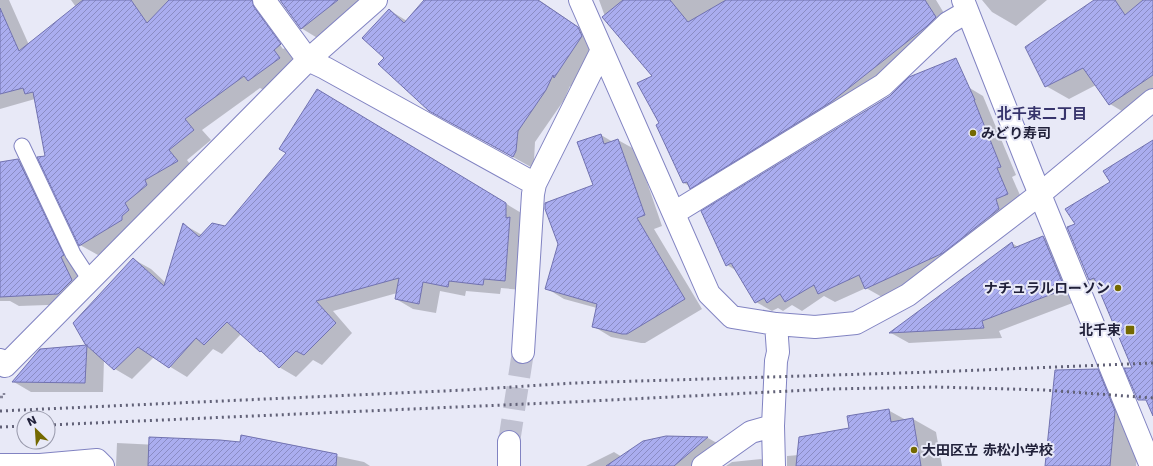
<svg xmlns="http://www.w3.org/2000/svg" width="1153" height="466" font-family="'DejaVu Sans','Noto Sans JP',sans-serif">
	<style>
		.shadow { fill: #0003; fill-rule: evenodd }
		.building { fill: url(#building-hatch); stroke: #7172b0 }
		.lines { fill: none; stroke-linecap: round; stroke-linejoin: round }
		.street-tunnel { stroke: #c0c1d1; stroke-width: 22; stroke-dasharray: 22 11; stroke-linecap: butt }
		.lane-casing { stroke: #8183c2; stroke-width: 17 }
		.street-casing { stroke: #8183c2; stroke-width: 24 }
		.secondary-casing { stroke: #8183c2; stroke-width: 24 }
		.path { stroke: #858599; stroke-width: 2.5; stroke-dasharray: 3 3; stroke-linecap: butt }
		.lane { stroke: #fff; stroke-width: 15 }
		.street { stroke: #fff; stroke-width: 22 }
		.secondary { stroke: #fff; stroke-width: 22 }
		.rail { stroke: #616177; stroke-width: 3; stroke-dasharray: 2 4; stroke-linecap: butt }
		.poi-dot { fill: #746900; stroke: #e8e9f7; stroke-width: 1.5 }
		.labels { text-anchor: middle; stroke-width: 4; stroke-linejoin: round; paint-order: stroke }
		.poi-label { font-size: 14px; font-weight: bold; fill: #21213a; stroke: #e8e9f7; text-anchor: start }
		.neighbourhood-label { font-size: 15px; font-weight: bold; fill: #37346c; stroke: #e8e9f7 }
	</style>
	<defs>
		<pattern id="building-hatch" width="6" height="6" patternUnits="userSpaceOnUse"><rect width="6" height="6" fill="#aaadef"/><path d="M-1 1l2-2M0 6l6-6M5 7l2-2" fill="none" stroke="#8a8cc3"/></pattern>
	</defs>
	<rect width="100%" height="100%" fill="#e8e9f7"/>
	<!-- shadow -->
	<path class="shadow" d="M 0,0 L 9,0 L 29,45 L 76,7 L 71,0 L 241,0 L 272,19 L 298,55 L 291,60 L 297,68 L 266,91 L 260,88 L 202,130 L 211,140 L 187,160 L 195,171 L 162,191 L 165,195 L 139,230 L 98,255 L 80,245 L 46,156 L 35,99 L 0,109 ZM 262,21 L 265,21 L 285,48 L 283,49 Z
		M 281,0 L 369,0 L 319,39 L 301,28 Z
		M 425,0 L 539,0 L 596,39 L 572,87 L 570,86 L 564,100 L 535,142 L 534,161 L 531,167 L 448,121 L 386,58 L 389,10 L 407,21 Z
		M 599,0 L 936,0 L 953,28 L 708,198 L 684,183 L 660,124 L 653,76 L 607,22 Z
		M 982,0 L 1047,0 L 1016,26 L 992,12 Z
		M 1096,0 L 1153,0 L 1153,103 L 1132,117 L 1110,104 L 1096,85 L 1069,99 L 1046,86 Z
		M 968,87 L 983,96 L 1016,175 L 1012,177 L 1023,202 L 959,261 L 882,297 L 866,288 L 835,302 L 824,296 L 802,311 L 792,305 L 783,311 L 778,308 L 772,311 L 756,302 L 737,271 L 727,265 Z
		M 335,100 L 523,214 L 522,290 L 501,288 L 500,294 L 466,291 L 465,296 L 440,291 L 436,313 L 413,309 L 396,299 L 397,293 L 333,311 L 352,333 L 322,365 L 313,360 L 296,377 L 279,367 L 241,334 L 222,354 L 213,349 L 187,377 L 154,357 L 132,379 L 115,369 L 104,359 L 103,392 L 31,392 L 14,382 L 86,346 L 91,349 L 133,259 L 151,269 L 166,283 L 183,224 L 202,235 L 225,227 Z
		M 601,135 L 613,142 L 618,140 L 636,150 L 662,226 L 654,229 L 702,309 L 645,343 L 641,343 L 611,337 L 593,326 L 597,308 L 564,299 L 546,288 L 594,185 Z
		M 1153,141 L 1153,404 L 1098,285 L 1089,280 L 1076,225 L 1111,182 Z
		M 18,160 L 36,171 L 89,291 L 76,304 L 19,306 L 10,301 L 0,301 L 0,163 Z
		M 1043,237 L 1061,248 L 1083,299 L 999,331 L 1002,338 L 909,343 L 891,333 L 1012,243 L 1018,247 Z
		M 1097,370 L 1123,384 L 1140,426 L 1136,466 L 1048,466 Z
		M 888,410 L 906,420 L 913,419 L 936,432 L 942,466 L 787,466 L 787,456 L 799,455 Z
		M 667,437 L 708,438 L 724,447 L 702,466 L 586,466 L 614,452 L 622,457 Z
		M 117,443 L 322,453 L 364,462 L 370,466 L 116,466 Z
		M 761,459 L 773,466 L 726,466 L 732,462 Z"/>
	<!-- building -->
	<path class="building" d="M 83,0 L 131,0 L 147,23 L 169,0 L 252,0 L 254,7 L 281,44 L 274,50 L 280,58 L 248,81 L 244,76 L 185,119 L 194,130 L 169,150 L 178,161 L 145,180 L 147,185 L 125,203 L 129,210 L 122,216 L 122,220 L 79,246 L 37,157 L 45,156 L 33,92 L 25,94 L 23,88 L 0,94 L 0,8 L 19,51 Z
		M 280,0 L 338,0 L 301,29 Z
		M 424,0 L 538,0 L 578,27 L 582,36 L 554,78 L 553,75 L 546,90 L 518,131 L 516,151 L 513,157 L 429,111 L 378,64 L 384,58 L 362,38 L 389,9 L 404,23 Z
		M 623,0 L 670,0 L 688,22 L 726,0 L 925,0 L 936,17 L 927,26 L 831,102 L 690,189 L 687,182 L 683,183 L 656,125 L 659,123 L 637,83 L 652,76 L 602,17 Z
		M 1094,0 L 1115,0 L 1125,15 L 1143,0 L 1153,0 L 1153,75 L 1109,105 L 1083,68 L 1045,87 L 1025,47 Z
		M 956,58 L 975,100 L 974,100 L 1001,167 L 997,168 L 1008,194 L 996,199 L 999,209 L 943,253 L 865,289 L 859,275 L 818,294 L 814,285 L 785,302 L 780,294 L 767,303 L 764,298 L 755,303 L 731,263 L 726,266 L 701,211 L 890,96 L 909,77 Z
		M 317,89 L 506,203 L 506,218 L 510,217 L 505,281 L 484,279 L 483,285 L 449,281 L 448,287 L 423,282 L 419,304 L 395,299 L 399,278 L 316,301 L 336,323 L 304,355 L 296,351 L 279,368 L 261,351 L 260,352 L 227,322 L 204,345 L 196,338 L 169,368 L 138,347 L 114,370 L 85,344 L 73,323 L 133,258 L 164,286 L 183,223 L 199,237 L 212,223 L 225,226 L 286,153 L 279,149 Z
		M 601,134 L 604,144 L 618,139 L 645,215 L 637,218 L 685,299 L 627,334 L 622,334 L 592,327 L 597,304 L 545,289 L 558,244 L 545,209 L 545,203 L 593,185 L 577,142 Z
		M 1153,140 L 1153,416 L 1146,400 L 1138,400 L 1124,368 L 1132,368 L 1094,278 L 1089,280 L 1067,227 L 1075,224 L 1065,209 L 1110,182 L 1103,171 Z
		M 18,159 L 64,255 L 61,257 L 72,280 L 58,294 L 0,297 L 0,162 Z
		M 1043,236 L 1065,289 L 982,321 L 984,328 L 889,333 L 1012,242 L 1014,248 Z
		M 87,345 L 85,383 L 12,382 L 40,349 Z
		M 1098,369 L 1115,411 L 1110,466 L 1045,466 L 1055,370 Z
		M 889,409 L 891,422 L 913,418 L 921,466 L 796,466 L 799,437 L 849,428 L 847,416 Z
		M 241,435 L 337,454 L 336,466 L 148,466 L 149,437 L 220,440 L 240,442 Z
		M 666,436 L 708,437 L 674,466 L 606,466 L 643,441 Z"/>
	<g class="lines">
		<!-- street-tunnel -->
		<path class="street-tunnel" d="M 509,442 L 523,352"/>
		<defs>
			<path id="lane" d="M 22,146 L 73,254 L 90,280"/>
			<path id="street" d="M 264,0 L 308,60 L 325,68 L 535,184
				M 580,0 L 709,294 L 732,317 L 776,324 L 815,327 L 856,323 L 908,295 L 1040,194 L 1153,100
				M 674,213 L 883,85 L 948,23 L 967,12
				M 523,352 L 533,194 L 535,184 L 602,50
				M 0,360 L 5,366 L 308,60 L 376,0
				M 0,465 L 40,465 L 97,460 L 103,466
				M 509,466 L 509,442
				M 703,466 L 751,432 L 773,426
				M 774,466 L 773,426 L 776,361 L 778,352 L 776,324"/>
			<path id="secondary" d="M 963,0 L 1032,175 L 1151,466"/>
		</defs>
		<!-- lane casing -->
		<use href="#lane" class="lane-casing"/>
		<!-- street casing -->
		<use href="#street" class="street-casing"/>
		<!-- secondary casing -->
		<use href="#secondary" class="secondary-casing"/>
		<!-- path -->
		<path class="path" d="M 0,397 L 4,397 L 4,393"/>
		<!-- lane -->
		<use href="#lane" class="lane"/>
		<!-- street -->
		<use href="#street" class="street"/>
		<!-- secondary -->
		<use href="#secondary" class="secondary"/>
		<!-- rail -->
		<path class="rail" d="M 0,411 L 465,390 L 574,383 L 932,372 L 1153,363
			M 48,425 L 571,402 L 830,389 L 936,387 L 1009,389 L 1044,390 L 1153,398
			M 0,427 L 24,426"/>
	</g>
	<!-- markers -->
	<g class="poi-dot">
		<circle cx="973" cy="133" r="4"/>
		<circle cx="1118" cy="288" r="4"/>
		<rect x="1125" y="325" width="10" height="10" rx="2"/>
		<circle cx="914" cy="450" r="4"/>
	</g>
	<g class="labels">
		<!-- poi labels -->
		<g class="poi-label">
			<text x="981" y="138">みどり寿司</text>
			<text x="1110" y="293" text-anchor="end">ナチュラルローソン</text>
			<text x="1121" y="335" text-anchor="end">北千束</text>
			<text x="922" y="455">大田区立 赤松小学校</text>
		</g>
		<!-- neighbourhood labels -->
		<g class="neighbourhood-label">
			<text x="1042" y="119">北千束二丁目</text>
		</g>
	</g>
	<!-- north arrow -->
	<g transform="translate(36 430) rotate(335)"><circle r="19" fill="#e8e9f7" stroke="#9899ab"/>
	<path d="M0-3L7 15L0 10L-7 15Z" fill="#746900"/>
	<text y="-6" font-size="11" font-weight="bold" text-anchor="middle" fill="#21213a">N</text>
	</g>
</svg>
